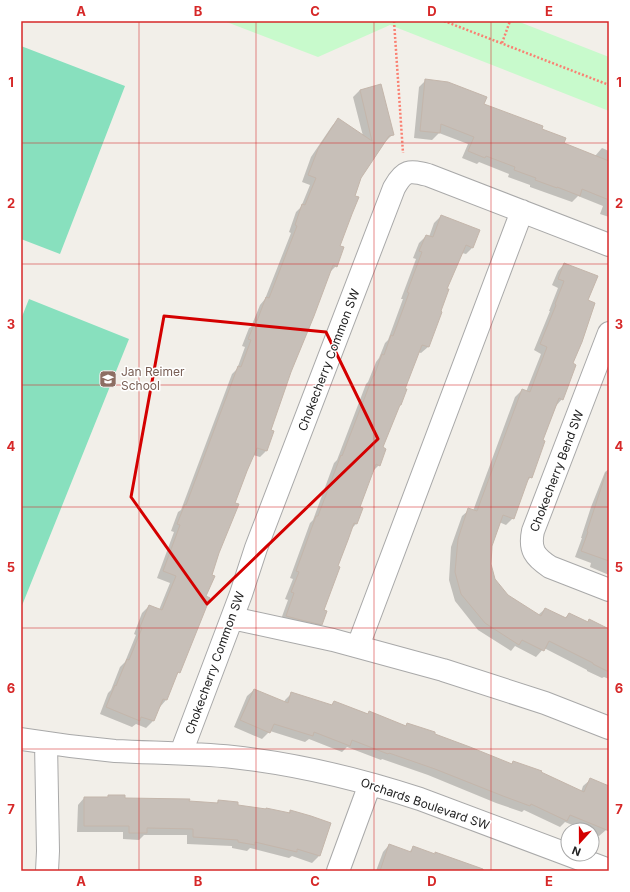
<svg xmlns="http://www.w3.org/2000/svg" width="630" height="892" font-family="Inter,sans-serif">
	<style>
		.park { fill: #c8facc }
		.pitch { fill: #88e0be }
		.shadow { fill: #0003 }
		.building { fill: #c7bfb8; stroke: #c4b6ab }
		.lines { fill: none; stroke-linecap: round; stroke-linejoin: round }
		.minor-casing { stroke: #a9a9a9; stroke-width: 24 }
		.path { stroke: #fa8072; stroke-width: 2.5; stroke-dasharray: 2 2; stroke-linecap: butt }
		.minor { stroke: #fff; stroke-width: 22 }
		.marked { fill: none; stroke: #d40000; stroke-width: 3; stroke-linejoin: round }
		.grid { fill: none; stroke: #d62828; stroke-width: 1; stroke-opacity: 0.55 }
		.labels { text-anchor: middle; stroke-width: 3; stroke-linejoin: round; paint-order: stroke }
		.street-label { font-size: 12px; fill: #222; stroke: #fff }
		.education-label { font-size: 12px; fill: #785e54; stroke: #fff; text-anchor: start }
		.neatline { fill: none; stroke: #d62828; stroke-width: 1.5 }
		.grid-label { font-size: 13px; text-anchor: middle; font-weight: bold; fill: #d62828 }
	</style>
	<rect width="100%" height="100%" fill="#f2efe9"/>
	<!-- park -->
	<path class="park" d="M 224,21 L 517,21 L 609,57 L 609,111 L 390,25 L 318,57 Z"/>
	<!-- pitch -->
	<path class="pitch" d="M 21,46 L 125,86 L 60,254 L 21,239 Z
		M 29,299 L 129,339 L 21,608 L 21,319 Z"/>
	<!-- shadow -->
	<path class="shadow" d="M 426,80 L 541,129 L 562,144 L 595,156 L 602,148 L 609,151 L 609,217 L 600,214 L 603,206 L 578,196 L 572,202 L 530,187 L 530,185 L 508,177 L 509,174 L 479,162 L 477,164 L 462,158 L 468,144 L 439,133 L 432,140 L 414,138 L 419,87 Z
		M 381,85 L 393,134 L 386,141 L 384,142 L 360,178 L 339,246 L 336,266 L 329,273 L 290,372 L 270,431 L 266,451 L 260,457 L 253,455 L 234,503 L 205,597 L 179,672 L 176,675 L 166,700 L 160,707 L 159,706 L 153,721 L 146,728 L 136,724 L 132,727 L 100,714 L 108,693 L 111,690 L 120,667 L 125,662 L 136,635 L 134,634 L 142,613 L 149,606 L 159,610 L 170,583 L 157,578 L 174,532 L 171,531 L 178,512 L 181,510 L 232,374 L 237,369 L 245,347 L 242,346 L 249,328 L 251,327 L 260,305 L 265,299 L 291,233 L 289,232 L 296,212 L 301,207 L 310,185 L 302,182 L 311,157 L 332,126 L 338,120 L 363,136 L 353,97 L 360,90 Z
		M 441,216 L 472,248 L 466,254 L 462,253 L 446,289 L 428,347 L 421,353 L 418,352 L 381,448 L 379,465 L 372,472 L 359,507 L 356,524 L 351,529 L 322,610 L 321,624 L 315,631 L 280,622 L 288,600 L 285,599 L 293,579 L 290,578 L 310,523 L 313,520 L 334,463 L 337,460 L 366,384 L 368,382 L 376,362 L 379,358 L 385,343 L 388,340 L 403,299 L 401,299 L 416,259 L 413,258 L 419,243 L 426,236 L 429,237 L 434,223 Z
		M 564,264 L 586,301 L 572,364 L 562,399 L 556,406 L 542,441 L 531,477 L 526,482 L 513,518 L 506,525 L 499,522 L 491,545 L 490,564 L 494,579 L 507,596 L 538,615 L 545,609 L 564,619 L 569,614 L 587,623 L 609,630 L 609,679 L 604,677 L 602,678 L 587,671 L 587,670 L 544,648 L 536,657 L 515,646 L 511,651 L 478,630 L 455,601 L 449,580 L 451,547 L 462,516 L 469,510 L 473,511 L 515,397 L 522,390 L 526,392 L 541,354 L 534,350 L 550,311 L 549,311 L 558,288 L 552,285 L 558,271 Z
		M 609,469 L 609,575 L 590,567 L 591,563 L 575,557 L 582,538 L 581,538 L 591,507 L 605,472 Z
		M 254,690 L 284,703 L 285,700 L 292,693 L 331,706 L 334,702 L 405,727 L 408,724 L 511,765 L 513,762 L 581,792 L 583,786 L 590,780 L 609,787 L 609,822 L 606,830 L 599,836 L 592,833 L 592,830 L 584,830 L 565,822 L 560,827 L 524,810 L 522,812 L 496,803 L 428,775 L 382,759 L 381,760 L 347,747 L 342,752 L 309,739 L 305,742 L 270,731 L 262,739 L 234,727 L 247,696 Z
		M 109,796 L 124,799 L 216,804 L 218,801 L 236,806 L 288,814 L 290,811 L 330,823 L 319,856 L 312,863 L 292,856 L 289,858 L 250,848 L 247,851 L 232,848 L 232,846 L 187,844 L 187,835 L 144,835 L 139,840 L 123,839 L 123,832 L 77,832 L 78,805 L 84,798 L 106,798 Z
		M 389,845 L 409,852 L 414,847 L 434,855 L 436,853 L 487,871 L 376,871 L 383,852 Z"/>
	<!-- building -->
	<path class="building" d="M 425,79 L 448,82 L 487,97 L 484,104 L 543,126 L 542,129 L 566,138 L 564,143 L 609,161 L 609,200 L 582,189 L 580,196 L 557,187 L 557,188 L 535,180 L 536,178 L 514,170 L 515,167 L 486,156 L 485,158 L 468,151 L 474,137 L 441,124 L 440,133 L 420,131 Z
		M 381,84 L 394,135 L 389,136 L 361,178 L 355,196 L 359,197 L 352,214 L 340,246 L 344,247 L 337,267 L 333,265 L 314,316 L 291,372 L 271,430 L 274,431 L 267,451 L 257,448 L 247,471 L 235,503 L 239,504 L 219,553 L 212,575 L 215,576 L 206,596 L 210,598 L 180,673 L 178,672 L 167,700 L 163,699 L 154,721 L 141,717 L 140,721 L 106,707 L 115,685 L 116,686 L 127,659 L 129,660 L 142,628 L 140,627 L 149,605 L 162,610 L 176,576 L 163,571 L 180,525 L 177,524 L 185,504 L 186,505 L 238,366 L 241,367 L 251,340 L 248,339 L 256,320 L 257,321 L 266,297 L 269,298 L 297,226 L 295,225 L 302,204 L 305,205 L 316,178 L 308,175 L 318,149 L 338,118 L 372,141 L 360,90 Z
		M 441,215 L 480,230 L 473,248 L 466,245 L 447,289 L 449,289 L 441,311 L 442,312 L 429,347 L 422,345 L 405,389 L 407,389 L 401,405 L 400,405 L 383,447 L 386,449 L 380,466 L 376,464 L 360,507 L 363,508 L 357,524 L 354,523 L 348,540 L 338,566 L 340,567 L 324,610 L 327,611 L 322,625 L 297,619 L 286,616 L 294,593 L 291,592 L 299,572 L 296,571 L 316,516 L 318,516 L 341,455 L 342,456 L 373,376 L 374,376 L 382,354 L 384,355 L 391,335 L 393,336 L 409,293 L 407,292 L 422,252 L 419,251 L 426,235 L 433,237 Z
		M 564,263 L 598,276 L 588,300 L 595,303 L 582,342 L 573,363 L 576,365 L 569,384 L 563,400 L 559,398 L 543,440 L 545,441 L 532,478 L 529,477 L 514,519 L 503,515 L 492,546 L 491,564 L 495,579 L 508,595 L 541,616 L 545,608 L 566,618 L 569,613 L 588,622 L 589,619 L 609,629 L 609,672 L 593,664 L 593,663 L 549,641 L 544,651 L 522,640 L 519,645 L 485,623 L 461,594 L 455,572 L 458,539 L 468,508 L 477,511 L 522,389 L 530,392 L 547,347 L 540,344 L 556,305 L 555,304 L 564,281 L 558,279 Z
		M 606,473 L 609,474 L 609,561 L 581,551 L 588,532 L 587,531 Z
		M 254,689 L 288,703 L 291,692 L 332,705 L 334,701 L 368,714 L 369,711 L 406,726 L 407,723 L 435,732 L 435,734 L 470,747 L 512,764 L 513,761 L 542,771 L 541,772 L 584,792 L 590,778 L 609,786 L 609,831 L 570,815 L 567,821 L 531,804 L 530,806 L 503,796 L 435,769 L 389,753 L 388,754 L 352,740 L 350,746 L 314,732 L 313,736 L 274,724 L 270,733 L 240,720 Z
		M 108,795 L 125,795 L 125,798 L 190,799 L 189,801 L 218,803 L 218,800 L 238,802 L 238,805 L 266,809 L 266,808 L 290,813 L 290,810 L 311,816 L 331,823 L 320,856 L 297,849 L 297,852 L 255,842 L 255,845 L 238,842 L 238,840 L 193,837 L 193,829 L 147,828 L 147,833 L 129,833 L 129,826 L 84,826 L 84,797 L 108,797 Z
		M 389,844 L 411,852 L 413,846 L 435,854 L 435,852 L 483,869 L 483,871 L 380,871 Z"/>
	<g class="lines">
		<defs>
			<path id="minor" d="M 609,333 L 533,531 C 529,550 535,557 550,567 L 609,590
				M 232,618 L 333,640 L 443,670 L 545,703 L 609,728
				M 358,646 L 522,211
				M 21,739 C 52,744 83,748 115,751 C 154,753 194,753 233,757 C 297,764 359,779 420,799 L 609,870
				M 46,743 L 48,851 L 47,871
				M 181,753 L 241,594 L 256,548 L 394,188 C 404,170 409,170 428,175 L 609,245
				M 338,871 L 370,784"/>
		</defs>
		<!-- minor casing -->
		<use href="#minor" class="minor-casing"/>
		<!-- path -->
		<path class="path" d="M 394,21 L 403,153
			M 444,21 L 609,85
			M 502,43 L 510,21"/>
		<!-- minor -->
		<use href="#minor" class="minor"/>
	</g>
	<!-- marked area -->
	<path class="marked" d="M 164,316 L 326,332 L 378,439 L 207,604 L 131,497 Z"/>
	<!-- grid -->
	<path class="grid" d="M 139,21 L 139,871M 256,21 L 256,871M 374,21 L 374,871M 491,21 L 491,871M 21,143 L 609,143M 21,264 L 609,264M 21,385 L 609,385M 21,507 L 609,507M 21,628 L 609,628M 21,749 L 609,749"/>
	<!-- icons -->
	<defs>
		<symbol id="school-square" viewBox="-11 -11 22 22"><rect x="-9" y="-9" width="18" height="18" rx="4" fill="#8d6e63" stroke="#fff"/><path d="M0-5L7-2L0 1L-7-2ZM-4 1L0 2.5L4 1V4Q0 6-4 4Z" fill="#fff"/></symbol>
	</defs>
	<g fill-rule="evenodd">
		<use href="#school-square" x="98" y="369" width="20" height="20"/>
	</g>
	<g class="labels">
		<!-- street labels -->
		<g class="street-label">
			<text transform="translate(329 360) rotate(-69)" y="4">Chokecherry Common SW</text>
			<text transform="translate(557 471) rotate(-69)" y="4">Chokecherry Bend SW</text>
			<text transform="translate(215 663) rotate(-70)" y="4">Chokecherry Common SW</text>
			<text transform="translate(425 804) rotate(19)" y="4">Orchards Boulevard SW</text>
		</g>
		<!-- education labels -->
		<g class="education-label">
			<text x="121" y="376">Jan Reimer<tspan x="121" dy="14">School</tspan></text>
		</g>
	</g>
	<!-- border -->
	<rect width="630" height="892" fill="none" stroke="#ffffff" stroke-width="44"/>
	<!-- north arrow -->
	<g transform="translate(580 842) rotate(201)"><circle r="19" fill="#ffffff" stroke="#a7a7a7"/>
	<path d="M0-3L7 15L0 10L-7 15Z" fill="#d40000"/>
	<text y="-6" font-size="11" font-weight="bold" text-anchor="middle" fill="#222222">N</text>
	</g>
	<rect x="22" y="22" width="586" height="848" class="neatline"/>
	<g class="grid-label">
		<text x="81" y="16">A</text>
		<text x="198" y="16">B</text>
		<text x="315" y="16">C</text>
		<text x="432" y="16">D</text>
		<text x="549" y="16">E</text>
		<text x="11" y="87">1</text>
		<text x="619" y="87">1</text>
		<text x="11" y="208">2</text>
		<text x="619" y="208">2</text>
		<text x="11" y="329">3</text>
		<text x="619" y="329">3</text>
		<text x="11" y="451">4</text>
		<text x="619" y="451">4</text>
		<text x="11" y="572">5</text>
		<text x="619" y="572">5</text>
		<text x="11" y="693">6</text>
		<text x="619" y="693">6</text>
		<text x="11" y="814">7</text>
		<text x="619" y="814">7</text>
		<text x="81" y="886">A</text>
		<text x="198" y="886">B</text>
		<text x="315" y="886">C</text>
		<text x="432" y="886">D</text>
		<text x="549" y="886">E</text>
	</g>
</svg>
